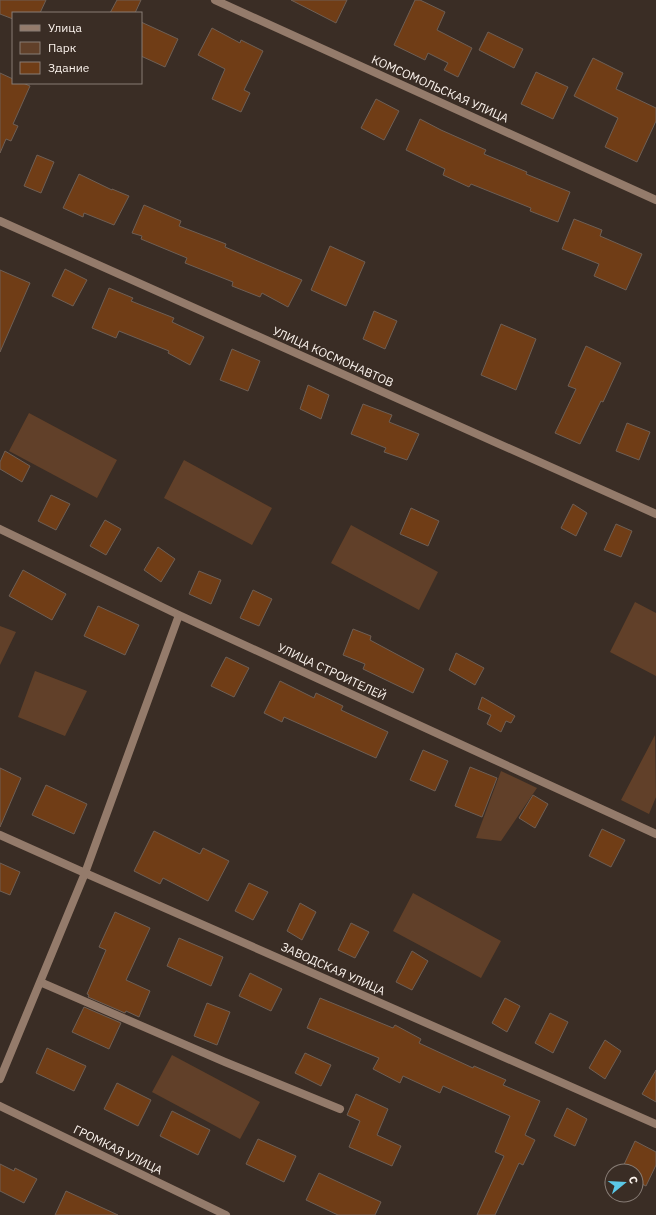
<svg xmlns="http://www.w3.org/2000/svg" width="656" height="1215" font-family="'IBM Plex Sans',sans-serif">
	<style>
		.green { fill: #614029 }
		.building { fill: #703d16; stroke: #6e5f55 }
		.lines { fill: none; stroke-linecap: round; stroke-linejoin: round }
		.minor { stroke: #947b6b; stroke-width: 8 }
		.labels { text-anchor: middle; stroke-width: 3; stroke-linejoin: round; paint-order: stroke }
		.street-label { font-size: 12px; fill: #fbf3ed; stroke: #3a2d25 }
	</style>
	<rect width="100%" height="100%" fill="#3a2d25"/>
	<!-- green -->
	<path class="green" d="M 29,413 L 117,460 L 97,498 L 9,451 Z
		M 184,460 L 272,508 L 252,545 L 164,498 Z
		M 351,525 L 438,572 L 419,610 L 331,563 Z
		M 635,602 L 656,613 L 656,676 L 610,652 Z
		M 0,626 L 16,632 L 0,665 Z
		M 35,671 L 87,691 L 65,736 L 18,717 Z
		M 655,735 L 656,797 L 649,814 L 621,800 Z
		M 501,771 L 537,788 L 501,841 L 476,838 Z
		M 413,893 L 501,941 L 481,978 L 393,931 Z
		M 172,1055 L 260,1102 L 240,1139 L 152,1092 Z"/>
	<!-- building -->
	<path class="building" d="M 0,0 L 46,0 L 40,13 L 13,13 L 13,19 L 0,14 Z
		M 117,0 L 141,0 L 135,13 L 110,13 Z
		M 291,0 L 347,0 L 336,23 Z
		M 415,0 L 420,0 L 445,12 L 437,30 L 472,48 L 458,77 L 444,70 L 448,63 L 428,53 L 425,60 L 394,45 Z
		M 141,22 L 178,39 L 165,67 L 141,56 Z
		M 212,28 L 240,43 L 241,40 L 263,51 L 244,90 L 250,93 L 241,112 L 212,99 L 225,69 L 198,55 Z
		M 488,32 L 523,49 L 514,68 L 479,50 Z
		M 593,58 L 623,73 L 616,89 L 656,108 L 656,121 L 637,162 L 605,147 L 618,118 L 574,96 Z
		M 536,72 L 568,87 L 553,119 L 521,104 Z
		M 0,73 L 13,79 L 13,83 L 23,83 L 30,86 L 13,124 L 18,126 L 11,141 L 6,139 L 0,153 Z
		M 376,99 L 399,111 L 384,140 L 361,128 Z
		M 420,119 L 441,130 L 486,150 L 484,154 L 527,172 L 526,174 L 570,192 L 558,222 L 530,211 L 531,208 L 471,184 L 469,187 L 443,175 L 445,169 L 406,150 Z
		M 37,155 L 54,162 L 41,193 L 24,186 Z
		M 79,174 L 112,190 L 112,189 L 129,196 L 114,225 L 84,213 L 83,217 L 63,208 Z
		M 144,205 L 181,221 L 179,226 L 226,244 L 225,247 L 302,280 L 288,307 L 262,293 L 260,297 L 232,286 L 233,282 L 185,263 L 187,258 L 141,239 L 142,236 L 132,233 Z
		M 574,219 L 602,230 L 600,236 L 642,254 L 626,290 L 594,276 L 599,264 L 562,249 Z
		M 330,246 L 365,262 L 346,306 L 311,290 Z
		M 65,269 L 87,280 L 73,306 L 52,296 Z
		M 0,270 L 30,283 L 0,352 Z
		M 109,288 L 133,298 L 131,301 L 174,318 L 172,322 L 204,337 L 190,365 L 168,353 L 169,351 L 119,331 L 116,338 L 92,328 Z
		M 374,311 L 397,321 L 385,349 L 363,339 Z
		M 501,324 L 536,339 L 516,390 L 481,375 Z
		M 586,346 L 621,363 L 603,402 L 601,401 L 580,444 L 555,433 L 576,389 L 568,386 Z
		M 232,349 L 260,361 L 248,391 L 220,380 Z
		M 308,385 L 329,395 L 321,419 L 300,409 Z
		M 363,404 L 392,415 L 389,422 L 419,434 L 407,460 L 384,452 L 386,448 L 351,434 Z
		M 627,423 L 650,432 L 639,460 L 616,451 Z
		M 5,451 L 30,466 L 22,482 L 0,469 L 0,462 Z
		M 51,495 L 70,504 L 56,530 L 38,521 Z
		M 573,504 L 587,513 L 576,536 L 561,528 Z
		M 411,508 L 439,521 L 428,546 L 400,534 Z
		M 105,520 L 121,529 L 106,555 L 90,546 Z
		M 616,524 L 632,531 L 621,557 L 604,550 Z
		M 158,547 L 175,559 L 161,582 L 144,570 Z
		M 23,570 L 66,594 L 52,620 L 9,596 Z
		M 199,571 L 221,580 L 211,604 L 189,594 Z
		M 253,590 L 272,599 L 259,626 L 240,618 Z
		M 98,606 L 139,625 L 125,655 L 84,636 Z
		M 353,629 L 371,636 L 370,640 L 424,669 L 413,693 L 363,669 L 365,664 L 343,655 Z
		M 456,653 L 484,668 L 475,685 L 449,670 Z
		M 226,657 L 249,668 L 234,697 L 211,686 Z
		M 280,681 L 314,698 L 316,693 L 343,706 L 341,710 L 388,732 L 376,758 L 284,717 L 282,722 L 264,713 Z
		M 482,697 L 515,716 L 511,723 L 506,721 L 501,732 L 487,724 L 491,715 L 478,709 Z
		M 423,750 L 448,761 L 435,791 L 410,780 Z
		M 470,767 L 497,778 L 482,817 L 455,806 Z
		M 0,768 L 21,778 L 0,827 Z
		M 46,785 L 87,804 L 74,834 L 32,815 Z
		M 533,795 L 548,804 L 535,828 L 519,818 Z
		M 602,829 L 625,840 L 611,867 L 589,856 Z
		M 154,831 L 200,854 L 203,848 L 229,861 L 208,901 L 163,878 L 160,884 L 134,871 Z
		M 0,863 L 20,872 L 10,895 L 0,891 Z
		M 249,883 L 268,892 L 253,920 L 235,911 Z
		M 300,903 L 316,912 L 302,940 L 287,931 Z
		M 115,912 L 150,928 L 126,980 L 150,991 L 139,1017 L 126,1011 L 125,1013 L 88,997 L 89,995 L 87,994 L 106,950 L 99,947 Z
		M 351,923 L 369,932 L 355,958 L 338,950 Z
		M 179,938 L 223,957 L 211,986 L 167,966 Z
		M 412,951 L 428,961 L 412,990 L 396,982 Z
		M 250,973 L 282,989 L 271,1011 L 239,996 Z
		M 320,998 L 393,1028 L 395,1025 L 421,1039 L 419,1043 L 473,1068 L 474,1066 L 506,1080 L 503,1085 L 540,1101 L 525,1135 L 535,1140 L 523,1165 L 519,1163 L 495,1215 L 477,1215 L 504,1156 L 495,1152 L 510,1116 L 443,1086 L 440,1093 L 403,1076 L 400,1083 L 373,1069 L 379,1058 L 307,1028 Z
		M 505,998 L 520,1006 L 507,1032 L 492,1023 Z
		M 207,1003 L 230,1012 L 217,1045 L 194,1036 Z
		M 84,1007 L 121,1023 L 109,1049 L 72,1032 Z
		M 550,1013 L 568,1022 L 553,1053 L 535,1043 Z
		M 605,1040 L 621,1051 L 605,1079 L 589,1068 Z
		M 47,1048 L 86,1066 L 74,1091 L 36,1073 Z
		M 305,1053 L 331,1065 L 321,1086 L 295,1073 Z
		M 656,1070 L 656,1102 L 642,1094 Z
		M 117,1083 L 151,1100 L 138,1126 L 104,1109 Z
		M 356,1094 L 388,1109 L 377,1135 L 401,1146 L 392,1166 L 349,1147 L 360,1121 L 347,1115 Z
		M 567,1108 L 587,1119 L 575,1146 L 554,1136 Z
		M 172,1111 L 210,1130 L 198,1155 L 160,1136 Z
		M 258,1139 L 296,1156 L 284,1182 L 246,1164 Z
		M 635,1141 L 656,1152 L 656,1165 L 646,1186 L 636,1181 L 636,1171 L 621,1171 Z
		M 0,1164 L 14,1171 L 15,1168 L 37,1179 L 24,1203 L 0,1191 Z
		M 319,1173 L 381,1202 L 375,1215 L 338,1215 L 306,1200 Z
		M 66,1191 L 118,1215 L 55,1215 Z"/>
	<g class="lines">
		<!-- minor -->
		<path class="minor" d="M 215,0 L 656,200
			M 0,221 L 656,514
			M 0,529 L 179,615 L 656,834
			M 0,835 L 85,873 L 656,1124
			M 40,982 L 225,1062 L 340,1109
			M 0,1079 L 85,873 L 179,615
			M 0,1106 L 226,1215"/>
	</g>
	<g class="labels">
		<!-- street labels -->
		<g class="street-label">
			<text transform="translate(440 89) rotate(24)" y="4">КОМСОМОЛЬСКАЯ УЛИЦА</text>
			<text transform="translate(333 357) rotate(24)" y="4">УЛИЦА КОСМОНАВТОВ</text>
			<text transform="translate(332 672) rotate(25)" y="4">УЛИЦА СТРОИТЕЛЕЙ</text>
			<text transform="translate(333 969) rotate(24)" y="4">ЗАВОДСКАЯ УЛИЦА</text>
			<text transform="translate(118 1150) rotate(26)" y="4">ГРОМКАЯ УЛИЦА</text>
		</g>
	</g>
	<!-- legend -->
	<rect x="12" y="12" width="130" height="72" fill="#3a2d25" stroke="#877c75"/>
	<rect x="20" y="25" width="20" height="6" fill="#947b6b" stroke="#877c75"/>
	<text x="48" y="32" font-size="12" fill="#fbf3ed">Улица</text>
	<rect x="20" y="42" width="20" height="12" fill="#614029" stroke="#877c75"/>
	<text x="48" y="52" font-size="12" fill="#fbf3ed">Парк</text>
	<rect x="20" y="62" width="20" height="12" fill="#703d16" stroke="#877c75"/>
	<text x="48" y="72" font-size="12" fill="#fbf3ed">Здание</text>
	<!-- north arrow -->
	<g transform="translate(624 1183) rotate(72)"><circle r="19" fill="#3a2d25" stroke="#877c75"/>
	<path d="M0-3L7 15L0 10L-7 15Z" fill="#5bc8e7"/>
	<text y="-6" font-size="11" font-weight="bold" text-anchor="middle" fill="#fbf3ed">С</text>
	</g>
</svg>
